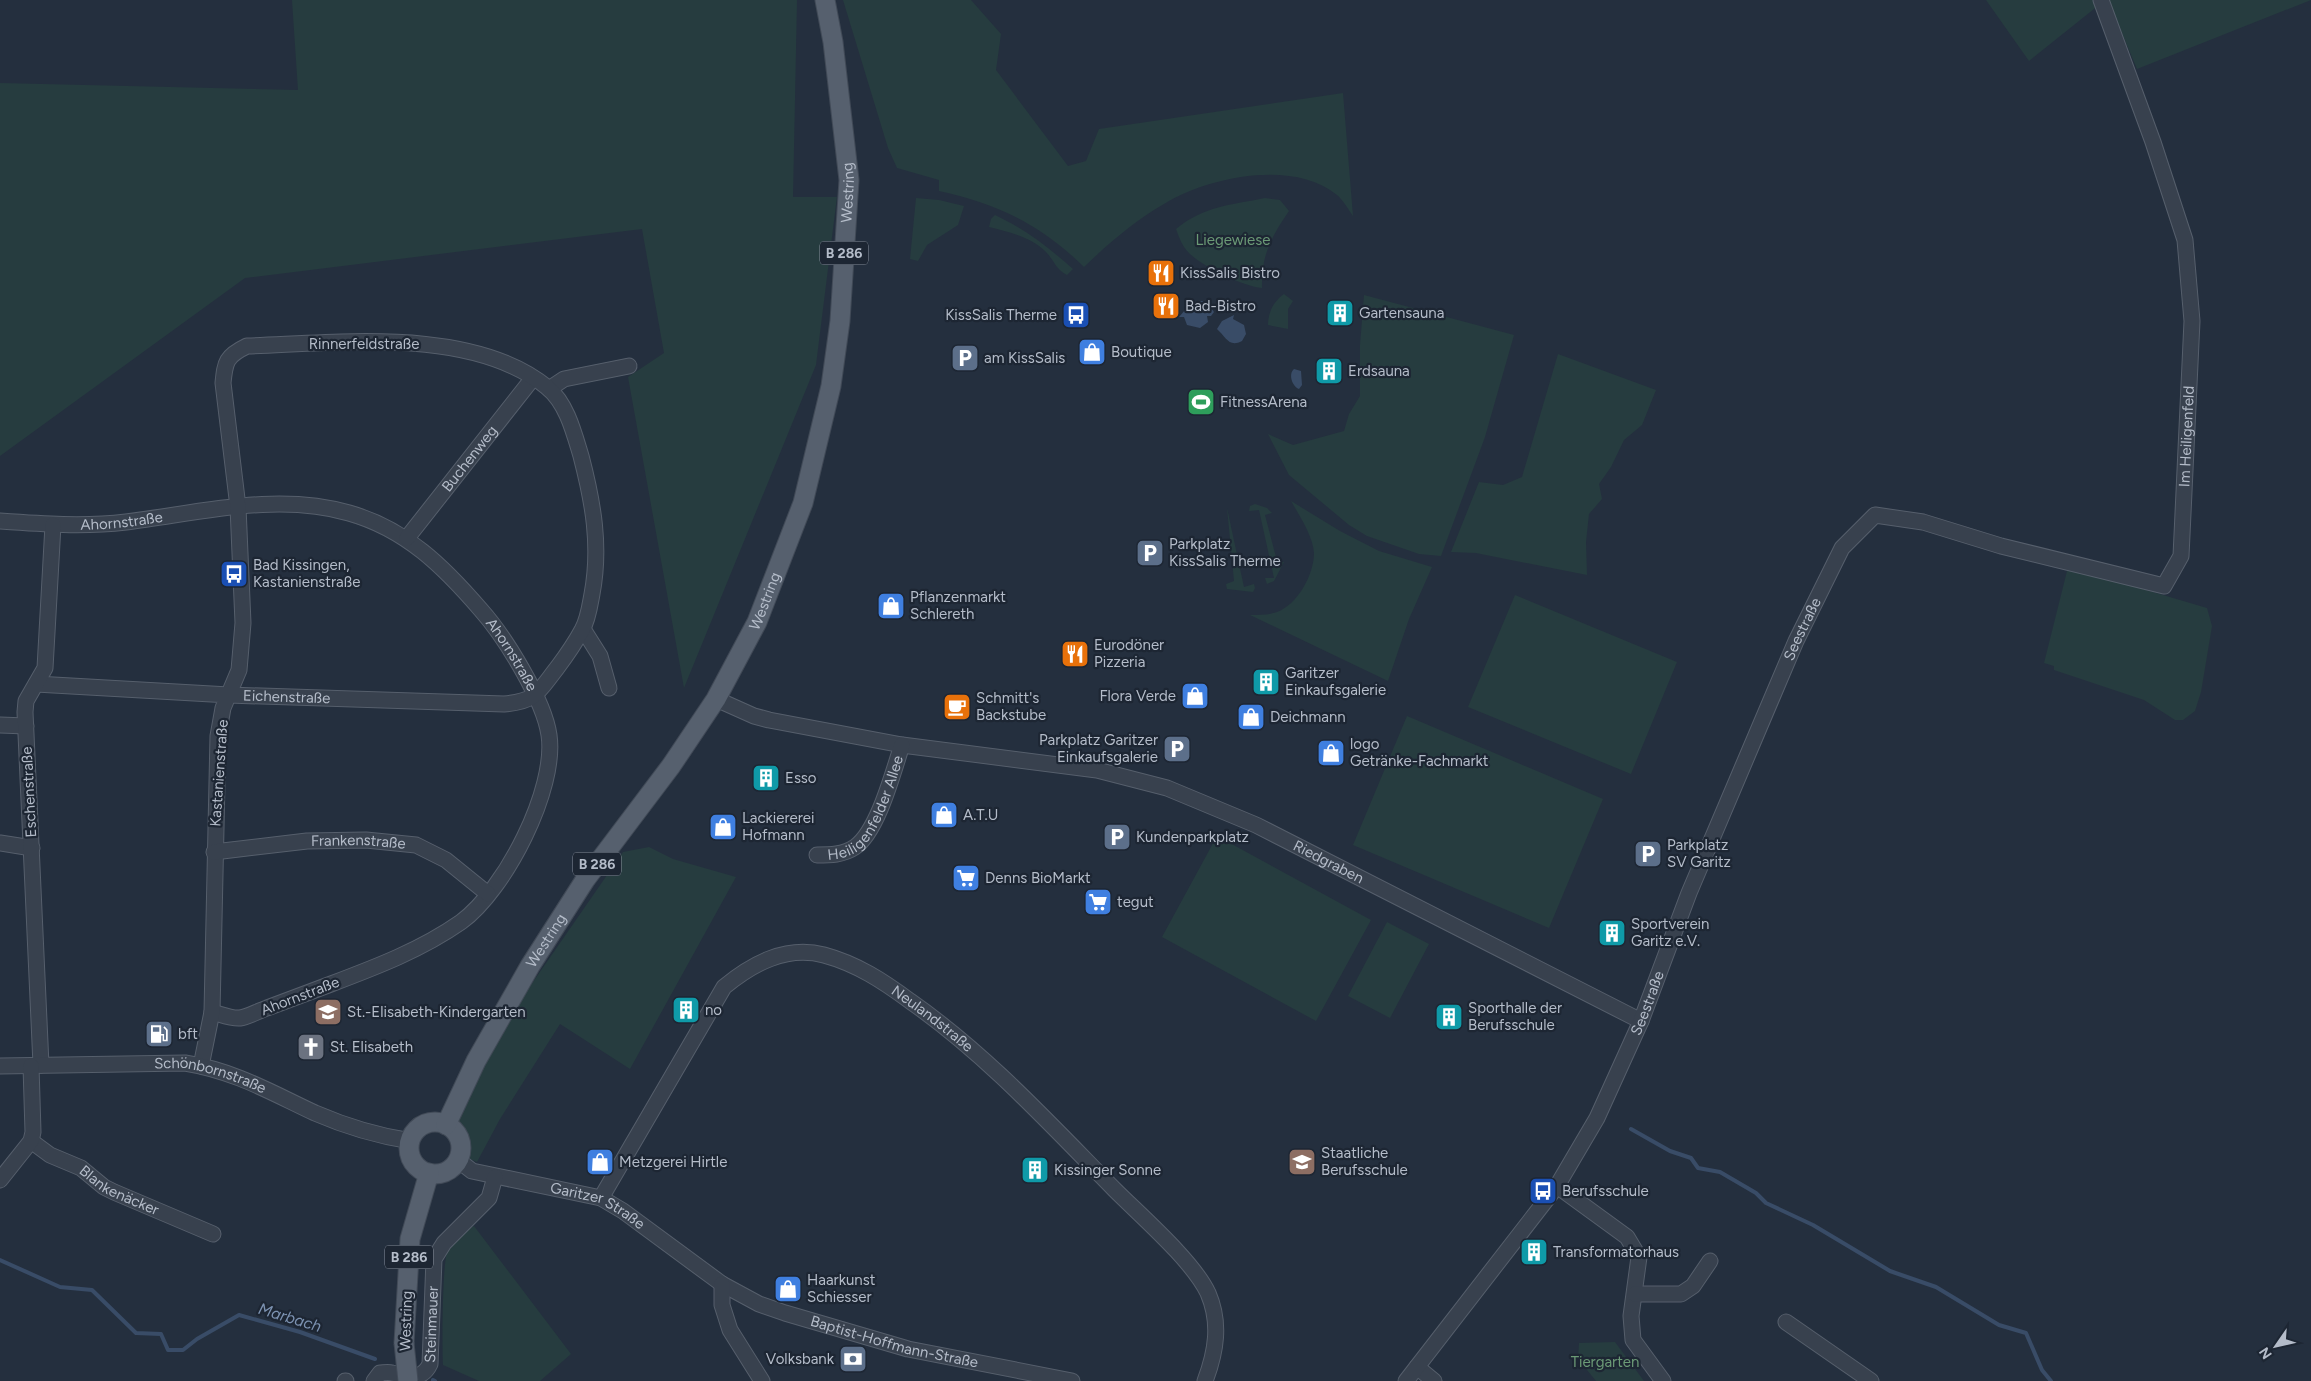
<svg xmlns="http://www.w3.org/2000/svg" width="2311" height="1381" font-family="Figtree,sans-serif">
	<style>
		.green { fill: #263c3f }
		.water { fill: #394c67 }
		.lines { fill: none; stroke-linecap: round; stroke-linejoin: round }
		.stream { stroke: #394c67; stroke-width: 4 }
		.minor-casing { stroke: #565f6c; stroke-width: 17 }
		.major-casing { stroke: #414a57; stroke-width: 21 }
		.minor { stroke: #38414e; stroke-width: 15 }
		.major { stroke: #56606e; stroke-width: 19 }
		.major-bridge-casing { stroke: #414a57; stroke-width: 21; stroke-linecap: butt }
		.major-bridge { stroke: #56606e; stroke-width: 19 }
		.labels { text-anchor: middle; stroke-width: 4.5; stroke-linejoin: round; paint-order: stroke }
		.shield { fill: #1d2633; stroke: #878f9c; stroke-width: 1 }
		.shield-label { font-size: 14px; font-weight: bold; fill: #b4bcc9 }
		.street-label { font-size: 15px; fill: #b4bcc9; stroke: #1d2633 }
		.park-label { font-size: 15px; fill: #6b9a76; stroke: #1d2633 }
		.poi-label { font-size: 15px; fill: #b4bcc9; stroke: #1d2633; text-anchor: start }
		.water-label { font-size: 16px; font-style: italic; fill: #7c92b1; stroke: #1d2633 }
	</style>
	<rect width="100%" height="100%" fill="#242f3e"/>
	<!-- green -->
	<path class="green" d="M 292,0 L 797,0 L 793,197 L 837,197 L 816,365 L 684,688 L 628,377 L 664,353 L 642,229 L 245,278 L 0,456 L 0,83 L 298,90 Z
		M 843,0 L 971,0 L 1001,34 L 996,70 L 1068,166 L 1086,161 L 1099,129 L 1343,93 L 1353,216 C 1348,209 1343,200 1337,195 C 1293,159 1208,177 1164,204 C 1134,221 1108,244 1084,267 C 1040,224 998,204 939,191 L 939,180 L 897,168 L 888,148 Z
		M 1986,0 L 2096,0 L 2099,5 L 2029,61 Z
		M 2108,0 L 2311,0 L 2137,69 Z
		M 916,198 L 939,200 L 964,206 L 958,225 L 927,245 L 918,261 L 910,259 Z
		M 1265,198 L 1280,200 L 1289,211 C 1271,237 1261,256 1262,288 C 1244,287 1202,266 1189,253 C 1182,246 1179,237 1176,229 C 1204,206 1231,205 1265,198 Z
		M 995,215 C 1025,229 1048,247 1073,269 L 1067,275 C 1056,270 1054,260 1046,252 C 1031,237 1009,232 989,227 L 991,219 Z
		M 1284,294 L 1293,301 L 1288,309 L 1288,329 L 1268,325 C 1268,312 1274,301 1284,294 Z
		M 1364,295 L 1514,335 L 1485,437 L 1441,556 L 1419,554 L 1367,536 L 1349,525 L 1289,475 L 1268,434 L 1293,445 L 1344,431 L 1349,414 L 1360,396 L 1360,345 Z
		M 1558,354 L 1656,390 L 1642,425 L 1624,440 L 1611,467 L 1599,484 L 1602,499 L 1589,514 L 1586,542 L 1587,575 L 1476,553 L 1451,552 L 1479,482 L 1503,485 L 1522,477 Z
		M 1291,501 L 1340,531 L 1379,551 L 1432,567 L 1409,619 L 1388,681 L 1250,615 C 1258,615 1269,615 1277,612 C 1297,605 1314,575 1314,553 C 1313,536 1299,515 1291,501 Z
		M 1255,504 L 1267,508 L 1272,513 L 1265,515 L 1277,561 L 1284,562 L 1274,581 L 1267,584 L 1265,578 L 1274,578 L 1259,510 L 1249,511 L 1250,506 Z
		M 1227,508 L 1244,587 L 1254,584 L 1255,588 L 1253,592 L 1227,589 L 1226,584 L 1234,581 Z
		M 2068,567 L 2207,608 L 2212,626 L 2201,692 L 2195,711 L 2183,720 L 2175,720 L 2144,700 L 2054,670 L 2054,666 L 2044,663 Z
		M 1515,595 L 1677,662 L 1631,774 L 1468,707 Z
		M 1407,716 L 1603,799 L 1549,928 L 1353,845 Z
		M 1217,836 L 1371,920 L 1316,1021 L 1162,937 Z
		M 649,847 L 673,859 L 736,877 L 630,1069 L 560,1024 L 500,1119 L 477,1162 L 460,1155 L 453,1134 L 476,1077 L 517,1005 L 623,852 Z
		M 1387,922 L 1429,944 L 1390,1018 L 1348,996 Z
		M 474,1226 L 571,1354 L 540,1381 L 479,1381 L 443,1365 C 442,1347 442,1261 448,1249 C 453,1241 466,1230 474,1226 Z
		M 1615,1342 L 1644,1381 L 1596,1381 L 1578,1359 L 1579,1343 Z"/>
	<!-- water -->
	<path class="water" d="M 1197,301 L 1203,301 L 1203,306 L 1206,309 L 1211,308 L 1214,312 L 1211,316 L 1207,316 L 1208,322 L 1200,328 L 1187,325 L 1184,317 L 1179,317 L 1192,302 Z
		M 1234,315 L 1233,319 L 1244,325 L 1246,334 L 1242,341 C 1229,348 1226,337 1217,329 L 1222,321 Z
		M 1294,369 L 1301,371 L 1302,385 L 1299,389 C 1292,386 1288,374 1294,369 Z"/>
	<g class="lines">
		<!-- stream -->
		<path class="stream" d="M 1631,1129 L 1670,1151 L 1691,1158 L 1698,1168 L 1720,1172 L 1756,1193 L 1766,1203 L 1813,1225 L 1890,1271 L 1936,1287 L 1999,1325 L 2026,1333 L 2042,1370 L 2051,1381
			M 0,1260 L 60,1287 L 92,1290 L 136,1333 L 161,1334 L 168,1350 L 183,1350 L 197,1339 L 239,1315 L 300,1332 L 375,1359
			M 433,1380 L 435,1381"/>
		<defs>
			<g id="minor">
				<path d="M 549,389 L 564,379 L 629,366"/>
				<path id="s1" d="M 0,521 C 42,524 84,527 126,522 C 199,513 277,492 349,513 C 406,529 444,567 481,610 C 505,637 544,700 549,735 C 557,789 505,890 461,922 C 421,950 376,967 331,984 C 310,992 288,1000 267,1008 C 258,1011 248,1017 240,1018 C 232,1019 220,1014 212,1012"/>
				<path id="s2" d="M 407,538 L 533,378"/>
				<path d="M 583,629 L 600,656 L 609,688"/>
				<path id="s3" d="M 36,684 L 229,695 L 504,704 C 537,701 538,692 557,668 C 566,656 575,643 582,630 C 588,620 590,605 592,594 C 601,546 593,502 581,456 C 574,433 567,404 548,388 C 473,326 338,343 247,346 C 226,356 225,362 223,383 L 238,507 L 243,623 L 239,670 L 223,708 L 218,736 L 212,1012 L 201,1066"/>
				<path id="s4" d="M 716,699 L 754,716 L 769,720 L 902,745 L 1097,770 L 1167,788 L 1256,825 L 1641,1021"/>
				<path d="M 0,725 L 26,726"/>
				<path d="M 0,843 L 32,848"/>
				<path id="s5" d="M 214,852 L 307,841 L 366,840 L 416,845 L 446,860 L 488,894"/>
				<path id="s6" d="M 817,855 C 830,855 843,855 855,847 C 878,831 893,772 902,745"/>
				<path d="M 41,1065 L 25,712 L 26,701 L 45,668 L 53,525"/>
				<path id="s7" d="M 0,1066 L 185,1063 C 235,1071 270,1092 315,1113 C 345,1126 378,1136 411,1141"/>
				<path id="s8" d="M 31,1141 L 50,1155 L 81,1168 L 104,1187 L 114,1192 L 213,1234"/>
				<path id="s9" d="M 458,1160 L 472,1171 L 601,1198 L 623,1211 L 722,1284 L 759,1304 L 785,1313 L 908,1349 L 1072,1381"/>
				<path d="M 0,1180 L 31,1141 L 33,1132 L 31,1066"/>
				<path d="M 1557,1186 L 1627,1237 L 1639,1257 L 1631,1316 L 1633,1340 L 1663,1381"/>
				<path id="s10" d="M 601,1198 L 724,987 C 752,964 786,945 824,955 C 857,964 883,981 910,1001 C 986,1054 1050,1124 1115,1190 C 1141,1216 1193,1261 1208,1293 C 1221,1323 1216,1352 1205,1381"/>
				<path d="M 722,1284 L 722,1305 L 730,1330 L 762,1381"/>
				<path d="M 1635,1294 L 1681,1294 L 1693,1286 L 1710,1261"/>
				<path d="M 1786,1322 L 1871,1381"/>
				<path d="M 1417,1367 L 1434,1381"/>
				<path d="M 345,1381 L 346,1381"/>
				<path id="s11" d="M 374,1381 L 380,1373 C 383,1373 388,1372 392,1373 C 409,1376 422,1381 430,1364 L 434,1259 L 444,1243 L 489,1198 L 495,1177"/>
				<path id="s12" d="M 1406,1381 L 1557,1186 L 1597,1118 L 1641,1021 L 1689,893 L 1796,641 L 1842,548 L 1875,515 L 1923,522 L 2001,546 L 2164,586 L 2181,556 L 2192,321 L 2185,240 L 2153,142 L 2101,0"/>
			</g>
			<g id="major">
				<circle cx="435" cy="1148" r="26"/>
				<path id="s13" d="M 446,1125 L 476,1061 L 530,966 L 585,880 L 671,766 L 716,699 L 757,622 L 803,503 L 831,386 L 840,321 L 849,180 L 833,42 L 825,0"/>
				<path d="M 404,1343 L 410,1239 L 429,1173"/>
			</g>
		</defs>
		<!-- minor casing -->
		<use href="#minor" class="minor-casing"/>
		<!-- major casing -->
		<use href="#major" class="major-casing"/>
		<!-- minor -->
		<use href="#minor" class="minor"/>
		<!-- major -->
		<use href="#major" class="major"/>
		<defs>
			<path id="major-bridge" d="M 404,1343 L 408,1381"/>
		</defs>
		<!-- major-bridge casing -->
		<use href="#major-bridge" class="major-bridge-casing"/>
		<!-- major-bridge -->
		<use href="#major-bridge" class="major-bridge"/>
	</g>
	<!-- icons -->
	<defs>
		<symbol id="restaurant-square" viewBox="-11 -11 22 22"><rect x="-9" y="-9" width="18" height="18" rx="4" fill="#e8710a" stroke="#1d2633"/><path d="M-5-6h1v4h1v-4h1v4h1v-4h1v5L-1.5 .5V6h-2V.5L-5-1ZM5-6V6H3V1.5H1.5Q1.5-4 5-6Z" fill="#fff"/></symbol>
		<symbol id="building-square" viewBox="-11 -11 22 22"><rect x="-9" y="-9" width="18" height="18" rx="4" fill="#0f9aa8" stroke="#1d2633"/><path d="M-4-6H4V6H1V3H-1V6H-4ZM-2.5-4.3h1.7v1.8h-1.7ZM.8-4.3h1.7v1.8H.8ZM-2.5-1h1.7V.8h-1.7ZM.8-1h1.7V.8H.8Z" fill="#fff"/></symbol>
		<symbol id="bus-square" viewBox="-11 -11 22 22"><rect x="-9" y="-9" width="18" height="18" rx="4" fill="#1a4fb4" stroke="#1d2633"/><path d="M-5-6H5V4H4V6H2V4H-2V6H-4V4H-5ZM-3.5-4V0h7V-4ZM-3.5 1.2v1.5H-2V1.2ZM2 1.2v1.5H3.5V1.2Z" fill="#fff"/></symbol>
		<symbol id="shop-square" viewBox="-11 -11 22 22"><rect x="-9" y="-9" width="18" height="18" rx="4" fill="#3f7fe0" stroke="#1d2633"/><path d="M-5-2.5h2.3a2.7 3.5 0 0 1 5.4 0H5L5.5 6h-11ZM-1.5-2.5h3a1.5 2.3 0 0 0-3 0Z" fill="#fff"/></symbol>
		<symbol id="parking-square" viewBox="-11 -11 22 22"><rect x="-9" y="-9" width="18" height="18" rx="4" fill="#5c6f8a" stroke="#1d2633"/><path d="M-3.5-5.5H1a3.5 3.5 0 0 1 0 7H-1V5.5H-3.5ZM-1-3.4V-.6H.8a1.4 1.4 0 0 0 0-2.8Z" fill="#fff"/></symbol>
		<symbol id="stadium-square" viewBox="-11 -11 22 22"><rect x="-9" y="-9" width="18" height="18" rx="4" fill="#2e9e5b" stroke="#1d2633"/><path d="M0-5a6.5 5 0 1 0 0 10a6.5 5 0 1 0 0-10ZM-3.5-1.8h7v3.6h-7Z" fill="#fff"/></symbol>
		<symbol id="cafe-square" viewBox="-11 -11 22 22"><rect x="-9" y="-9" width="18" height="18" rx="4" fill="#e8710a" stroke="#1d2633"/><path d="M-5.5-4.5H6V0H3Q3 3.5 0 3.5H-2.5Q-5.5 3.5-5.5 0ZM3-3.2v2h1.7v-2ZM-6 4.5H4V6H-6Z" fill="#fff"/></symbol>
		<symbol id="supermarket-square" viewBox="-11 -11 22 22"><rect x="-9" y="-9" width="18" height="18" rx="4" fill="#3f7fe0" stroke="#1d2633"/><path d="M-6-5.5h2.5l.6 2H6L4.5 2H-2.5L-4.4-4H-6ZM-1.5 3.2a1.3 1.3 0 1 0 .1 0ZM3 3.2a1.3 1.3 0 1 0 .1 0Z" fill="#fff"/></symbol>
		<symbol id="school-square" viewBox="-11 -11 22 22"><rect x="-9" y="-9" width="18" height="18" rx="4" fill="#8d6e63" stroke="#1d2633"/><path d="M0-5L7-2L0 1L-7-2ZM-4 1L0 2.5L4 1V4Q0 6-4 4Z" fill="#fff"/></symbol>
		<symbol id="fuel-square" viewBox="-11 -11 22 22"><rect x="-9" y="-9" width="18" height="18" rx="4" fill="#5c6f8a" stroke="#1d2633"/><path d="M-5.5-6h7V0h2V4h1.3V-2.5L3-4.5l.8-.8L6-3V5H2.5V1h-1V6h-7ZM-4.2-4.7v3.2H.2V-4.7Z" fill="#fff"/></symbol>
		<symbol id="church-square" viewBox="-11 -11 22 22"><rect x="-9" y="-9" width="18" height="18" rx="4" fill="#6b7280" stroke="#1d2633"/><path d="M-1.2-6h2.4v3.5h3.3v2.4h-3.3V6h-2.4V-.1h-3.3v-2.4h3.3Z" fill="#fff"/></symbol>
		<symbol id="bank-square" viewBox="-11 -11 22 22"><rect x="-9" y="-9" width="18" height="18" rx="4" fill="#5c6f8a" stroke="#1d2633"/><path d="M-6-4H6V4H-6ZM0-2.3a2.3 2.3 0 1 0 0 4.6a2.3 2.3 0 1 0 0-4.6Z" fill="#fff"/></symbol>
	</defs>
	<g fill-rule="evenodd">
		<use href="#restaurant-square" x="1145" y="257" width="32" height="32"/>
		<use href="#restaurant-square" x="1150" y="290" width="32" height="32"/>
		<use href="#building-square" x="1324" y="297" width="32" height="32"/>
		<use href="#bus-square" x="1060" y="299" width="32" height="32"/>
		<use href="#shop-square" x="1076" y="336" width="32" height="32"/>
		<use href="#parking-square" x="949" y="342" width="32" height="32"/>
		<use href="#building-square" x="1313" y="355" width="32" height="32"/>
		<use href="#stadium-square" x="1185" y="386" width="32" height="32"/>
		<use href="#parking-square" x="1134" y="537" width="32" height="32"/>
		<use href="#bus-square" x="218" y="558" width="32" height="32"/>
		<use href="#shop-square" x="875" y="590" width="32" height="32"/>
		<use href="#restaurant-square" x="1059" y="638" width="32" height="32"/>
		<use href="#building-square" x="1250" y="666" width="32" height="32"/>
		<use href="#shop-square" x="1179" y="680" width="32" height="32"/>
		<use href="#cafe-square" x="941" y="691" width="32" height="32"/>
		<use href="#shop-square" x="1235" y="701" width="32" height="32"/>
		<use href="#parking-square" x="1161" y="733" width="32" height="32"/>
		<use href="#shop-square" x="1315" y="737" width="32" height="32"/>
		<use href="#building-square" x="750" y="762" width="32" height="32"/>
		<use href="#shop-square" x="928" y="799" width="32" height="32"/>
		<use href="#shop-square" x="707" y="811" width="32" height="32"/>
		<use href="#parking-square" x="1101" y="821" width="32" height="32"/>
		<use href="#parking-square" x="1632" y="838" width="32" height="32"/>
		<use href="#supermarket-square" x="950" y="862" width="32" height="32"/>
		<use href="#supermarket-square" x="1082" y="886" width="32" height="32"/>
		<use href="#building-square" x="1596" y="917" width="32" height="32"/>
		<use href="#building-square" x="670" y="994" width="32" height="32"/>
		<use href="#school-square" x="312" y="996" width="32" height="32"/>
		<use href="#building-square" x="1433" y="1001" width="32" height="32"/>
		<use href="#fuel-square" x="143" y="1018" width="32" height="32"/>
		<use href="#church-square" x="295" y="1031" width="32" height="32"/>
		<use href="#shop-square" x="584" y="1146" width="32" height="32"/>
		<use href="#school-square" x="1286" y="1146" width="32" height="32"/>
		<use href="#building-square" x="1019" y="1154" width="32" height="32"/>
		<use href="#bus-square" x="1527" y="1175" width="32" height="32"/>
		<use href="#building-square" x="1518" y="1236" width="32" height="32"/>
		<use href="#shop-square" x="772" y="1273" width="32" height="32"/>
		<use href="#bank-square" x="837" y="1343" width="32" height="32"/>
	</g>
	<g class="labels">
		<!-- shield labels -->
		<g class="shield">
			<rect x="820" y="241.5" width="48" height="23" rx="4"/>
			<rect x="573" y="852.5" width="48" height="23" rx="4"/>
			<rect x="385" y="1245.5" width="48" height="23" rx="4"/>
		</g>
		<g class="shield-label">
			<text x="844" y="258">B 286</text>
			<text x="597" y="869">B 286</text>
			<text x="409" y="1262">B 286</text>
		</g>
		<!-- street labels -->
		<g class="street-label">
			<text dy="5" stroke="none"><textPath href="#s13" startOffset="1035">Westring</textPath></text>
			<text x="364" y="349">Rinnerfeldstraße</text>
			<text dy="5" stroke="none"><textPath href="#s12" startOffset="1445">Im Heiligenfeld</textPath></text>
			<text dy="5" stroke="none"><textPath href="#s2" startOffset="101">Buchenweg</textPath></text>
			<text dy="5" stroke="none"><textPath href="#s1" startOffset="122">Ahornstraße</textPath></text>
			<text dy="5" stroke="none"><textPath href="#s13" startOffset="615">Westring</textPath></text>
			<text dy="5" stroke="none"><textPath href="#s12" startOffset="856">Seestraße</textPath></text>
			<text dy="5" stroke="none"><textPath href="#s1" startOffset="572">Ahornstraße</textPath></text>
			<text dy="5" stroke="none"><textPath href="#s3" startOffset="251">Eichenstraße</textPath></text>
			<text transform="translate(219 773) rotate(-86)" y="5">Kastanienstraße</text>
			<text transform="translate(29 792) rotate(-93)" y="5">Eschenstraße</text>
			<text dy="5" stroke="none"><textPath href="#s6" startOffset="76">Heiligenfelder Allee</textPath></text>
			<text dy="5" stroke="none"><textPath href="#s5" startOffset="145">Frankenstraße</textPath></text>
			<text dy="5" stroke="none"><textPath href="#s4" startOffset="639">Riedgraben</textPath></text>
			<text dy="5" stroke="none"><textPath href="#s13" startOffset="210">Westring</textPath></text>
			<text transform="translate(300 996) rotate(-21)" y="5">Ahornstraße</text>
			<text dy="5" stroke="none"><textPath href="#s12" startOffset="451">Seestraße</textPath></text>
			<text dy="5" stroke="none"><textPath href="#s10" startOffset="480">Neulandstraße</textPath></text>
			<text dy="5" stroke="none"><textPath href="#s7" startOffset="212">Schönbornstraße</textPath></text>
			<text dy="5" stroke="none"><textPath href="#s8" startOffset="102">Blankenäcker</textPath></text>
			<text dy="5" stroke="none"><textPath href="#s9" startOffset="149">Garitzer Straße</textPath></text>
			<text transform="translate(406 1321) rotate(-88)" y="5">Westring</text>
			<text dy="5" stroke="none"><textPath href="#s11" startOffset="105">Steinmauer</textPath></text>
			<text dy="5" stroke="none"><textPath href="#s9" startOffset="481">Baptist-Hoffmann-Straße</textPath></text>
		</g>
		<!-- park labels -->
		<g class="park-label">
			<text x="1233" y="245">Liegewiese</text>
			<text x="1605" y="1367">Tiergarten</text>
		</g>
		<!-- poi labels -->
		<g class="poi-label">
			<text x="1180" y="278">KissSalis Bistro</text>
			<text x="1185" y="311">Bad-Bistro</text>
			<text x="1359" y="318">Gartensauna</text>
			<text x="1057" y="320" text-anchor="end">KissSalis Therme</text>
			<text x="1111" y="357">Boutique</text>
			<text x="984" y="363">am KissSalis</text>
			<text x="1348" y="376">Erdsauna</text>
			<text x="1220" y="407">FitnessArena</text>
			<text x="1169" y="549">Parkplatz<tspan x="1169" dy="17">KissSalis Therme</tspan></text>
			<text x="253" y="570">Bad Kissingen,<tspan x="253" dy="17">Kastanienstraße</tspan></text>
			<text x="910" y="602">Pflanzenmarkt<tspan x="910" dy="17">Schlereth</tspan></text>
			<text x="1094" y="650">Eurodöner<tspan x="1094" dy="17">Pizzeria</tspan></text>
			<text x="1285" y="678">Garitzer<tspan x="1285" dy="17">Einkaufsgalerie</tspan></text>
			<text x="1176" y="701" text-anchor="end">Flora Verde</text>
			<text x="976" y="703">Schmitt's<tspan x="976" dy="17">Backstube</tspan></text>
			<text x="1270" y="722">Deichmann</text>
			<text x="1158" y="745" text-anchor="end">Parkplatz Garitzer<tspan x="1158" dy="17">Einkaufsgalerie</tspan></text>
			<text x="1350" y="749">logo<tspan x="1350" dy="17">Getränke-Fachmarkt</tspan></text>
			<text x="785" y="783">Esso</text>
			<text x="963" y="820">A.T.U</text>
			<text x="742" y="823">Lackiererei<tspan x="742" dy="17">Hofmann</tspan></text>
			<text x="1136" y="842">Kundenparkplatz</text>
			<text x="1667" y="850">Parkplatz<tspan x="1667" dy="17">SV Garitz</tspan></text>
			<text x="985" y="883">Denns BioMarkt</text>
			<text x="1117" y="907">tegut</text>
			<text x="1631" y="929">Sportverein<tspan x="1631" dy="17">Garitz e.V.</tspan></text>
			<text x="1468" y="1013">Sporthalle der<tspan x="1468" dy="17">Berufsschule</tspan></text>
			<text x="705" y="1015">no</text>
			<text x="347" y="1017">St.-Elisabeth-Kindergarten</text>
			<text x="178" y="1039">bft</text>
			<text x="330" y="1052">St. Elisabeth</text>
			<text x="1321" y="1158">Staatliche<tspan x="1321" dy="17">Berufsschule</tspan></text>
			<text x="619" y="1167">Metzgerei Hirtle</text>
			<text x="1054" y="1175">Kissinger Sonne</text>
			<text x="1562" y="1196">Berufsschule</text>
			<text x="1553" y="1257">Transformatorhaus</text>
			<text x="807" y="1285">Haarkunst<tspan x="807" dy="17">Schiesser</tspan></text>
			<text x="834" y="1364" text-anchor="end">Volksbank</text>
		</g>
		<!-- water labels -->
		<g class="water-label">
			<text transform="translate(290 1317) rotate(17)" y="6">Marbach</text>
		</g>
	</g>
	<!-- north arrow -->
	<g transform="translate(2276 1346) rotate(236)" stroke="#1d2633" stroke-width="4" paint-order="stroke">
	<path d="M0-4L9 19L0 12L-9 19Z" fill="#b4bcc9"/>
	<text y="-8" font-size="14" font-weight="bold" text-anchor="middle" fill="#b4bcc9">N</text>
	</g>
</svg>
